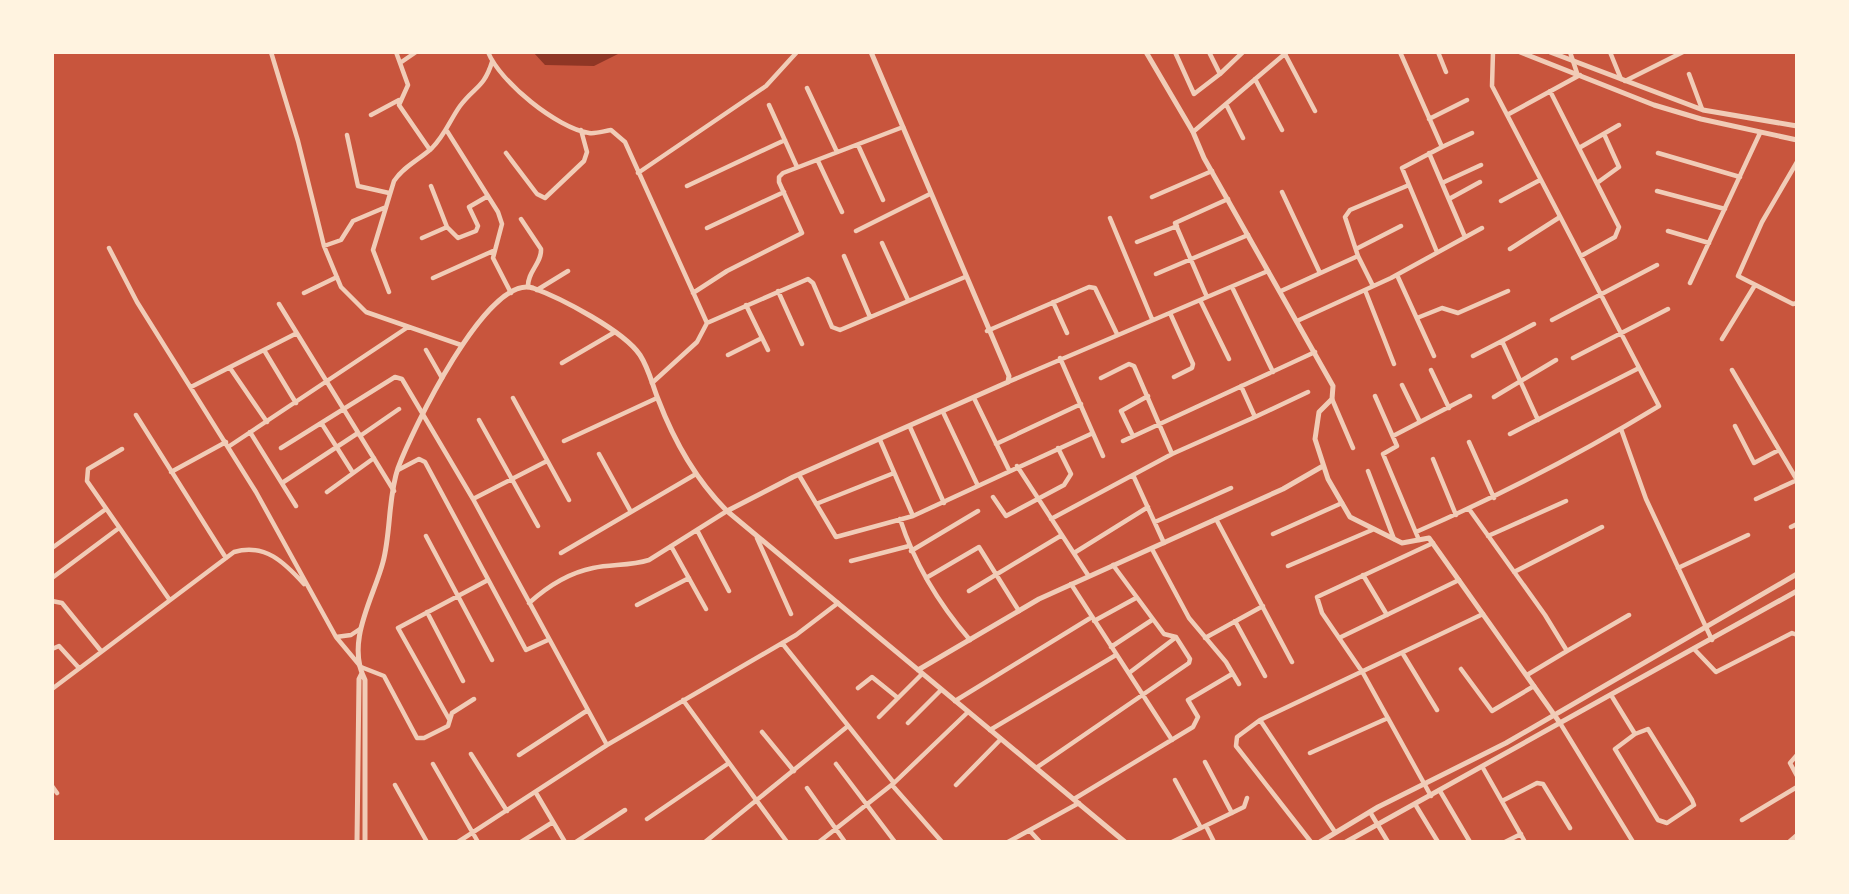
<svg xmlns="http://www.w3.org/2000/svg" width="1849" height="894" font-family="Montserrat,sans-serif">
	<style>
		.water { fill: #8f3625 }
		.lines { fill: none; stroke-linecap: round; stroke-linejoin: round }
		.minor { stroke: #f1ccb7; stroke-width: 4.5 }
		.tertiary { stroke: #f1ccb7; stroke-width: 5 }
	</style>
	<rect width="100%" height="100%" fill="#c8553d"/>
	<!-- water -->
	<path class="water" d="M 534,53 L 620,53 L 594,66 L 545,65 Z"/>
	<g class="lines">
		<!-- minor -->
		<path class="minor" d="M 271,52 L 298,141 L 324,246 L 341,287 L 366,312 L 461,345
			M 396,52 L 408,85 L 399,105 L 430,150
			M 488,52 C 500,82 557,128 589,133 C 596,134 604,131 611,130 L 625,142 L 707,323 L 808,279 L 813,283 L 832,327 L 840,330 L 965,277
			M 1175,52 L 1194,94 L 1220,74
			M 1209,52 L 1220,74 L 1243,52
			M 1400,52 L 1442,147 L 1402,168 L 1437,252
			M 1438,52 L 1446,72
			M 1570,52 L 1577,73
			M 1610,52 L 1621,79
			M 1285,54 L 1315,111
			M 400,63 L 416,52
			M 1689,74 L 1702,109
			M 1255,79 L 1282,130
			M 1625,81 L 1683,52
			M 807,88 L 837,152
			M 1550,91 L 1619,227 L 1615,237 L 1581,256
			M 1226,104 L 1243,138
			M 769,105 L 797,167
			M 371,115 L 399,100
			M 1507,115 L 1580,75
			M 1429,119 L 1467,100
			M 447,131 L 498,212 L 502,224 L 493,258 L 511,293
			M 1193,132 L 1287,52
			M 347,135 L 358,186 L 389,193
			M 858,145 L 883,200
			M 1442,147 L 1472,133
			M 1579,148 L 1619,125
			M 506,153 L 537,194 L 545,198 L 584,161 L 587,152 L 581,130
			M 1429,153 L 1465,237
			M 1658,153 L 1740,177
			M 818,161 L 842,212
			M 1797,162 L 1762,222 L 1738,276 L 1793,304 L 1797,303
			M 638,173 L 766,86 L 797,52
			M 1442,183 L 1481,165
			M 1597,183 L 1619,167 L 1604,134
			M 431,186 L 447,227
			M 687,186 L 785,140
			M 1657,191 L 1725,209
			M 1282,192 L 1320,273
			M 1152,197 L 1212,171
			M 1449,199 L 1480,182
			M 1501,201 L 1540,180
			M 1110,218 L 1152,319
			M 521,219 L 541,249 C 542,263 527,272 528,287
			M 707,228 L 784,192
			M 856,231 L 930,194
			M 1668,231 L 1709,243
			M 422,238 L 447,227 L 458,238 L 476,231 L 478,226 L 469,207 L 488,196
			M 1137,242 L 1177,226
			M 882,243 L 908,300
			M 324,246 L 341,240 L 353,221 L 386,207
			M 109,248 L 137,302 L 256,492 L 336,637 L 361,667 L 384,676 L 417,738 L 424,738 L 448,726 L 452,713 L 474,699
			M 1358,248 L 1401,226
			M 1510,249 L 1560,217
			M 844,256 L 870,317
			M 1156,274 L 1248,235
			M 1397,275 L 1434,356
			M 433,278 L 493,251
			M 1690,283 L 1760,133
			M 1373,286 L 1358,256 L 1345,217 L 1350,210 L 1409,185
			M 1232,287 L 1273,372
			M 537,290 L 568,271
			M 1365,290 L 1394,364
			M 778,291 L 802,344
			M 1281,291 L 1358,256
			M 389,292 L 373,250 L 394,181 C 404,166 419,160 432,148 C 445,135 450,120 460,106 C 474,87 484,88 492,62
			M 304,293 L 337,277
			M 693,293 L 727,271 L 802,233 L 779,182 L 779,177 L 783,173 L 903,127
			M 1207,297 L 1175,223 L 1228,199
			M 1200,300 L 1229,359
			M 1053,302 L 1067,333
			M 279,304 L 394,491
			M 746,305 L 768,350
			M 1170,313 L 1193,364 L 1192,368 L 1174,377
			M 1417,318 L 1442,308 L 1458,313 L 1508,291
			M 1552,320 L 1657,265
			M 1297,321 L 1391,278 L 1482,228
			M 1534,324 L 1502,341 L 1538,420
			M 987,331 L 1089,287 L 1095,288 L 1117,334
			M 1722,339 L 1755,285
			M 264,350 L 296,403
			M 426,350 L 442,378
			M 728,355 L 762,338
			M 1473,356 L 1502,341
			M 1060,358 L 1103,456
			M 1573,358 L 1668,309
			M 562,363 L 615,332
			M 230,368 L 267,422
			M 1431,370 L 1449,408
			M 1732,370 L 1797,480 L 1756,499
			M 1101,378 L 1129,364 L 1134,366 L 1172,454
			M 1008,382 L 1268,271
			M 652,383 L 697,342 L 707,323
			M 1402,385 L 1420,422
			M 191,387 L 297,333
			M 1375,396 L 1397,446 L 1383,454 L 1419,540
			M 1494,397 L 1556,360
			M 513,398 L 569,500
			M 974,398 L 1009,470
			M 1332,399 L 1353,448
			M 943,412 L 978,486
			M 136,415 L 226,558
			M 1255,417 L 1308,392
			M 479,420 L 538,526
			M 322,424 L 353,473
			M 1735,426 L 1754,463 L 1779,450
			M 910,427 L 944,503
			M 1621,429 L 1646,499 L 1712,640
			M 250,432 L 296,506
			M 1510,434 L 1639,368
			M 360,436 L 399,409
			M 1133,436 L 1121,411 L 1148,396
			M 1393,436 L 1470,396
			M 880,440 L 913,516
			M 564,441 L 657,398
			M 1123,441 L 1315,352
			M 1469,442 L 1494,498
			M 996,444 L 1081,404
			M 228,447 L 408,327
			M 281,448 L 395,377 L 402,379 L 473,499 L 607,745
			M 122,449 L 88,469 L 87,481 L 169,599
			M 599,454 L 631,512
			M 1433,459 L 1456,515
			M 1017,466 L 1088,575
			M 398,470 L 419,459 L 425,462 L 526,650 L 548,640
			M 1368,471 L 1394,539
			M 171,472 L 226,442
			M 799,475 L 836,537 L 913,516 L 1093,433
			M 1133,475 L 1164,543
			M 282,483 L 358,433
			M 327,492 L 374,458
			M 993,497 L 1006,516 L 1064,485 L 1071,474 L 1058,448
			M 473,499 L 547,461
			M 816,504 L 894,473
			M 1469,509 L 1545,615 L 1567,651 L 1527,675
			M 900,519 C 915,565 939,604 970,640
			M 1051,519 L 1172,454 L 1255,417 L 1241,386
			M 1216,519 L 1292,662
			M 1155,522 L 1231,488
			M 1791,527 L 1797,524
			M 697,530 L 729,591
			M 1416,532 C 1501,495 1580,454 1659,406 L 1492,86 L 1493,52
			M 1273,534 L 1342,503
			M 426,536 L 492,660
			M 1488,536 L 1566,501
			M 757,538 L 791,614
			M 671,546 L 706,609
			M 52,548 L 106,509
			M 1152,549 L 1189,618 L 1226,662 L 1239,684
			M 911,551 L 978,511
			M 561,553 L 696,474
			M 1074,553 L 1148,507
			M 851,561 L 909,546
			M 1288,566 L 1372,530
			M 1678,568 L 1748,535
			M 1514,572 L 1602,527
			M 1363,575 L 1387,615
			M 52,578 L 119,528
			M 926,578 L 979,547 L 1019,611
			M 1071,584 L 1172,740
			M 969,591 L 1062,535
			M 52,601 L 62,603 L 101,651
			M 529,603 C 548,586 568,573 593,568 C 612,564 630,566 649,560 L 727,511
			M 637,605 L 689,578
			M 427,612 L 463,681
			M 1094,621 L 1136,598
			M 1235,621 L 1265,676
			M 336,637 L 351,635 L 360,629
			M 1205,638 L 1263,606
			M 1339,638 L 1459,580
			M 782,643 L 894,783 L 819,842
			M 1111,647 L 1152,620
			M 52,649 L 59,646 L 79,668
			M 1695,650 L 1716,672 L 1792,633 L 1797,635
			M 1567,651 L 1629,615
			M 1403,654 L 1437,710
			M 1461,669 L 1492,711 L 1534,686
			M 1129,673 L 1175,638
			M 858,688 L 872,677 L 898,698
			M 52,689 L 234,552 C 265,543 284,562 304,584
			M 1611,695 L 1635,734 L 1648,729 L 1692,800 L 1694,805 L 1667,823 L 1658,820 L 1615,749 L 1635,734
			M 683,700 L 787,842
			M 955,701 L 1092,617
			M 879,717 L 922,674
			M 449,719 L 398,628 L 488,580
			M 1260,720 L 1335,832
			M 908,723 L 941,690
			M 1560,723 L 1633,842
			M 990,730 L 1116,655
			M 762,732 L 794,771
			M 1310,753 L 1388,718
			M 471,754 L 507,811
			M 519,755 L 588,710
			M 1797,755 L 1790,763 L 1797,776
			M 1205,762 L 1232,813
			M 433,764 L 478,842
			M 836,764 L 895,842
			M 1036,768 L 1189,663 L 1190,659 L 1176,637 L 1164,634 L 1113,565
			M 1483,768 L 1525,842
			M 1175,780 L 1201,828
			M 894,783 L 968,712
			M 395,785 L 427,842
			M 892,785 L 942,842
			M 956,785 L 1001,739
			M 52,786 L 57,793
			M 807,788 L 845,842
			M 1440,791 L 1470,842
			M 536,793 L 565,842
			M 1431,796 L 1363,673 L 1322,613 L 1317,597 L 1433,543
			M 1074,799 L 1193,727 L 1198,717 L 1188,700 L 1232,674
			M 1502,801 L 1537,783 L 1543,784 L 1570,828
			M 1415,804 L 1438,842
			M 1370,812 L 1388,842
			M 647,819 L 729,763
			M 1742,820 L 1797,787
			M 1206,826 L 1214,842
			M 1030,831 L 1040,842
			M 458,842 L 607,745 L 796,635 L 838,603
			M 521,842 L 553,822
			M 576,842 L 625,810
			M 705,842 L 848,726
			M 1008,842 L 1079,803
			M 1172,842 L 1244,807 L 1247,798
			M 1311,842 L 1236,746 L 1237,737 L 1260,720 L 1483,614
			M 1505,842 L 1521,834
			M 1789,842 L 1797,835"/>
		<!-- tertiary -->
		<path class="tertiary" d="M 1146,52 L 1193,132 L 1204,158 L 1333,386 L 1332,399 L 1319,412 L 1315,439 L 1328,479 L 1350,517 L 1402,543 L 1429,538 L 1560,723
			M 1520,52 L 1654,105 L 1701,119 L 1797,140
			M 1550,52 L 1703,110 L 1797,126
			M 727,511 L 793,477 L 1008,382 L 1009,376 L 871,52
			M 918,670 L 1039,599 L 1283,489 L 1323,466
			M 357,842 L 359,679 L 362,673
			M 365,842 L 365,680 C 345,642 374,597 383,562 C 391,532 388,497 398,468 C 411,433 487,273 533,288 C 561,298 624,331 640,355 C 649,369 652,384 658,399 C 674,441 696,480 727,511 L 1125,842
			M 1320,842 L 1378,807 L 1506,743 L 1797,574
			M 1346,842 L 1797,591"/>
	</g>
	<!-- border -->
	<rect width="1849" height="894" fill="none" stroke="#fff3e0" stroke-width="108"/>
</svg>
